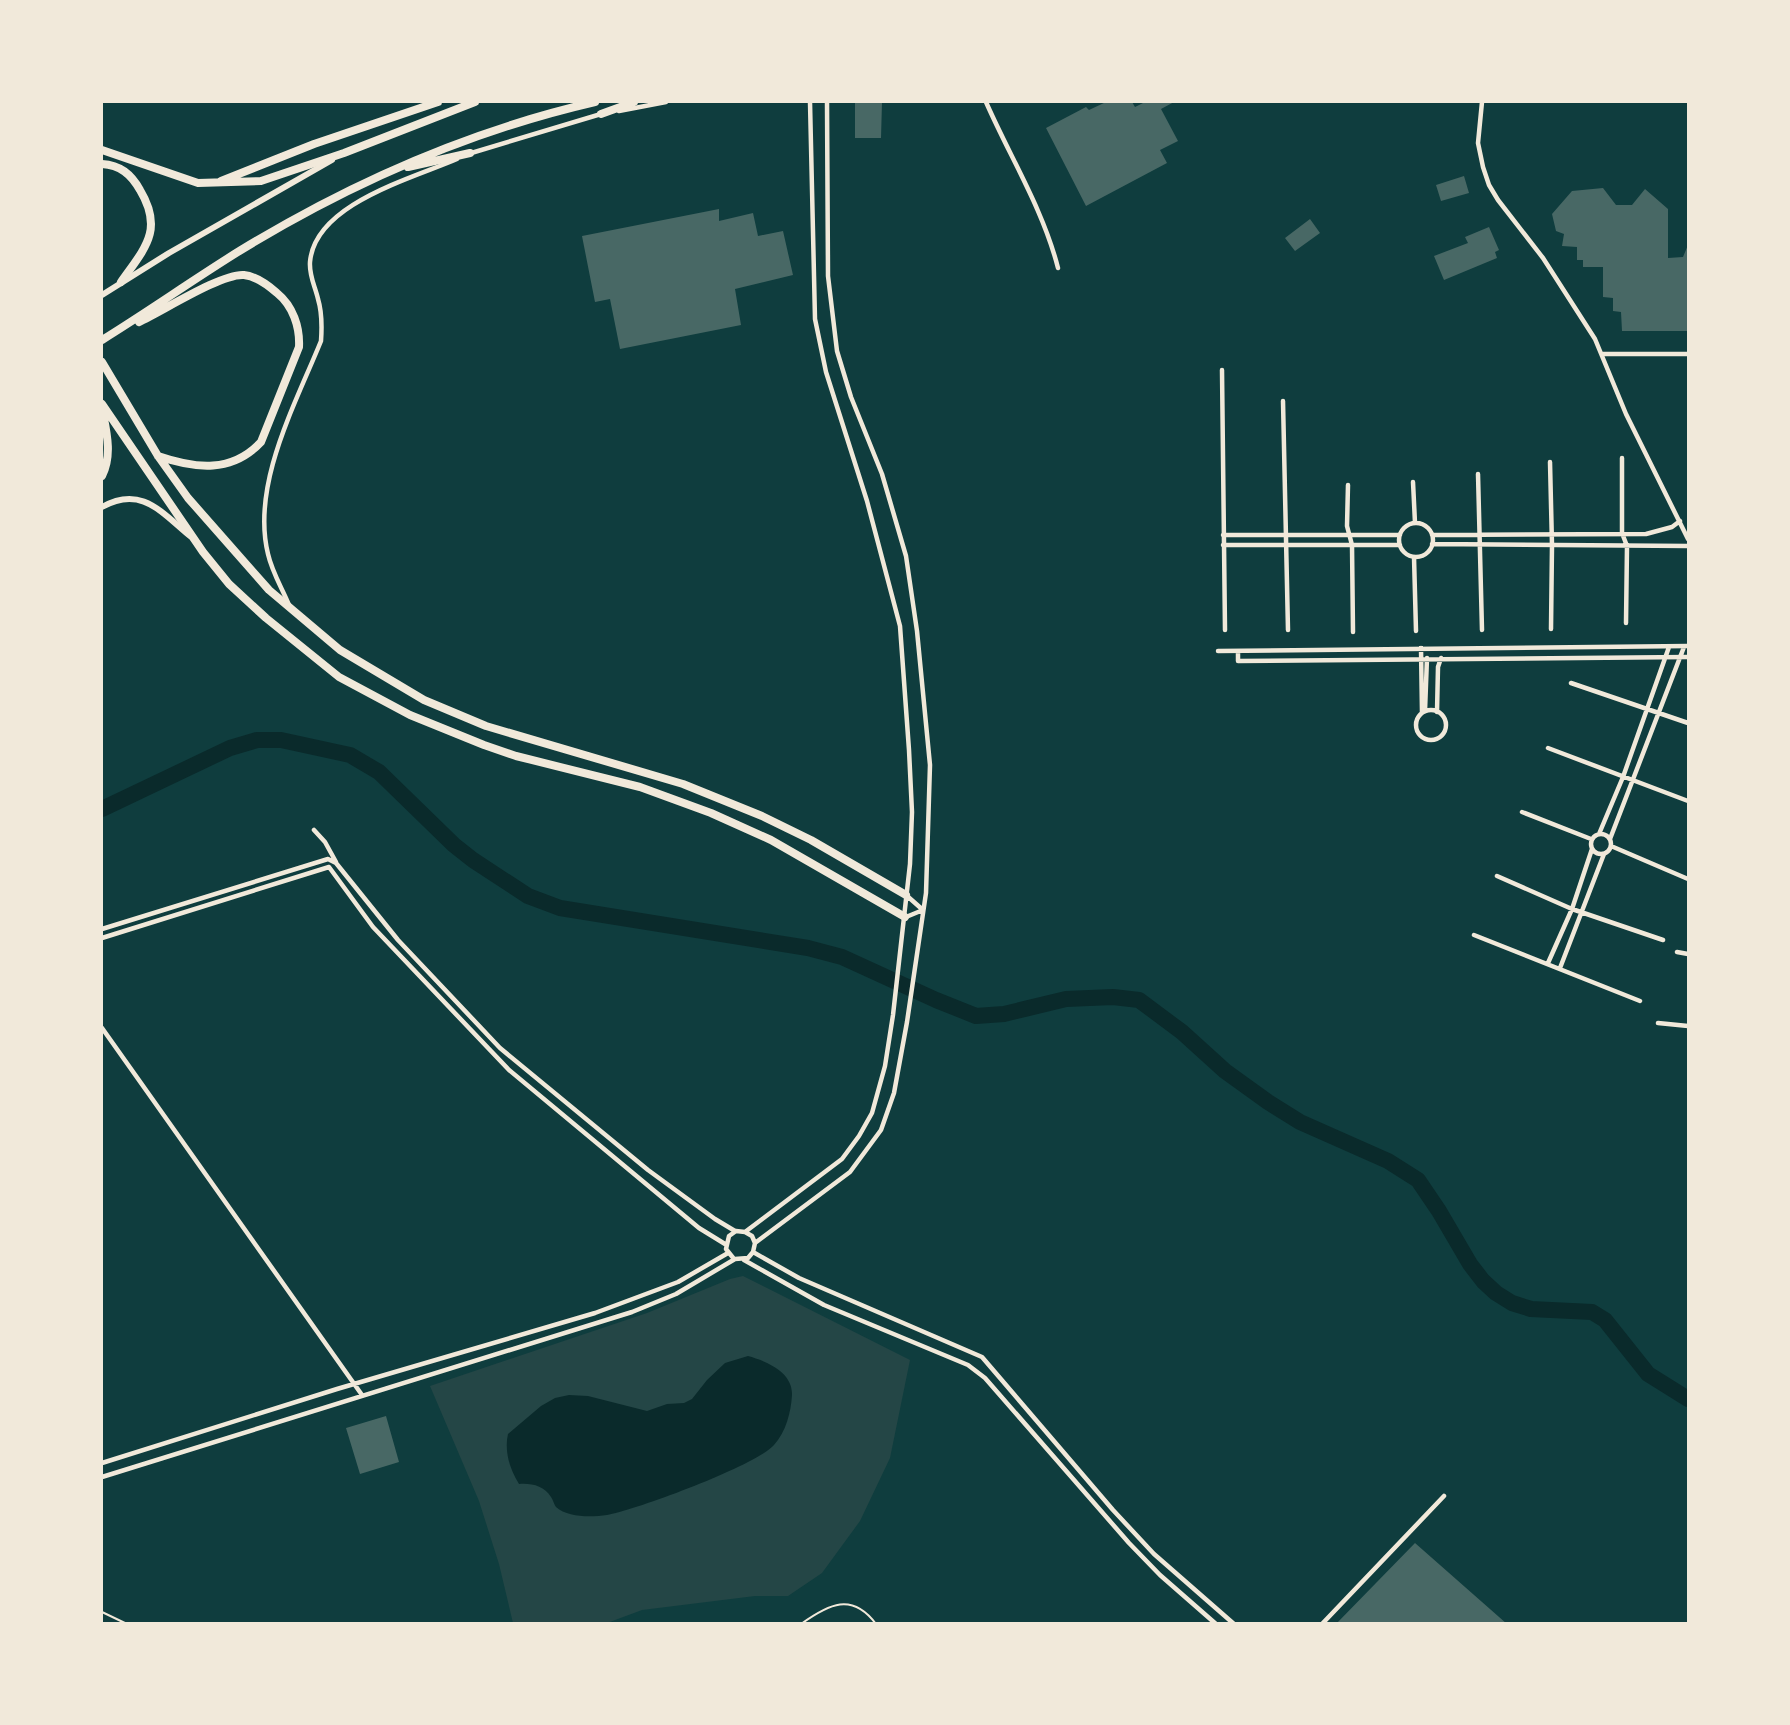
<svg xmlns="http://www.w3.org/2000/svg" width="1790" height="1725" font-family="'PT Sans',sans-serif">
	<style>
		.green { fill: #244646 }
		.water { fill: #0a2a2b }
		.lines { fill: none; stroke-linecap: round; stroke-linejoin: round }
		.river { stroke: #0a2a2b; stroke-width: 16 }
		.building { fill: #486865 }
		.path { stroke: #f1e9da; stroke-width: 2 }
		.minor { stroke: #f1e9da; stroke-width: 4.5 }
		.secondary { stroke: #f1e9da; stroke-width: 6 }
		.trunk { stroke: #f1e9da; stroke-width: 8 }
	</style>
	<rect width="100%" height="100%" fill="#0f3d3e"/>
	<!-- green -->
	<path class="green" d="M 743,1276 L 910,1360 L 890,1458 L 860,1521 L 822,1573 L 788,1596 L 755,1596 L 642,1610 L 607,1623 L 513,1623 L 499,1564 L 479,1501 L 430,1386 L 647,1313 L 730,1279 Z"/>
	<!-- water -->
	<path class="water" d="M 748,1356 C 766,1361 793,1372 792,1395 C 791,1412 786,1432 774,1445 C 757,1465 636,1510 607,1515 C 592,1517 568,1518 556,1507 C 555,1506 552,1498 551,1497 C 544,1486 532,1483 519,1484 C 510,1470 504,1451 508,1434 L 541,1406 L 555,1398 L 569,1395 L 588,1396 L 647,1411 L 667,1404 L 684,1403 L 692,1399 L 707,1380 L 725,1363 Z"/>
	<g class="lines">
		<!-- river -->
		<path class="river" d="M 102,809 L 230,748 L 257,740 L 281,740 L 350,755 L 379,772 L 454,845 L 473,860 L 528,896 L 560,908 L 808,948 L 842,957 L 936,1000 L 976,1016 L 1004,1014 L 1066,999 L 1113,997 L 1139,1000 L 1182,1032 L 1225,1071 L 1268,1102 L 1300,1122 L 1388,1161 L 1418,1180 L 1439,1211 L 1470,1264 L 1483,1281 L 1496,1293 L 1512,1303 L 1531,1309 L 1592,1312 L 1605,1320 L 1648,1374 L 1688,1399"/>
	</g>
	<!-- building -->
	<path class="building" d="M 855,102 L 882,102 L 881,138 L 855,138 Z
		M 1106,102 L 1132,102 L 1135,107 L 1145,102 L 1174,102 L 1161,109 L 1178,141 L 1160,150 L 1167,163 L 1086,206 L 1046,128 L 1086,107 L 1089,110 Z
		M 1464,176 L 1469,193 L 1441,201 L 1436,185 Z
		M 1603,188 L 1616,205 L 1632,205 L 1645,189 L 1668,209 L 1668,258 L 1683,257 L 1688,245 L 1688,331 L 1622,331 L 1621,312 L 1613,311 L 1613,298 L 1603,297 L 1603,267 L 1583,267 L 1583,260 L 1577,260 L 1577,247 L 1562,246 L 1564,234 L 1556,231 L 1552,214 L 1572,191 Z
		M 719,209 L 719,221 L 753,213 L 758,236 L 783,231 L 793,275 L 735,289 L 741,325 L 620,349 L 610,299 L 595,302 L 582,236 Z
		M 1310,219 L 1320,233 L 1295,251 L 1285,238 Z
		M 1489,227 L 1499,250 L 1495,252 L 1497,258 L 1444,280 L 1434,256 L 1468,243 L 1465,237 Z
		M 386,1416 L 399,1462 L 360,1474 L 346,1428 Z
		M 1415,1543 L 1507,1624 L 1336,1624 Z"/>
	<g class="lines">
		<!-- path -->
		<path class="path" d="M 102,1612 L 127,1624
			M 801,1624 C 829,1604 852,1592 876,1624"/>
		<!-- minor -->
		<path class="minor" d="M 986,102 C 1010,157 1043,209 1058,268
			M 1482,102 L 1478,143 L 1483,167 L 1489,185 L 1498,200 L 1543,258 L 1595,339 L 1626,414 L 1688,539
			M 619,111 L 666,102
			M 468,154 L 601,114
			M 1602,354 L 1688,354
			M 1222,370 L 1225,630
			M 1283,401 L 1288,630
			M 1622,458 L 1622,533 L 1627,546 L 1626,623
			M 1550,462 L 1552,545 L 1551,629
			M 1478,474 L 1482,630
			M 1413,482 L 1415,523
			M 1348,485 L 1347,526 L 1352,545 L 1353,632
			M1399 540a17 17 0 1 1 34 0a17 17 0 1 1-34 0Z
			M 1223,535 L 1400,535
			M 1432,535 L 1646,534 L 1672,527 L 1680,521
			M 1432,544 L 1688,546
			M 1223,545 L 1400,545
			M 1414,557 L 1416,631
			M 289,605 C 282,588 272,572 268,554 C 251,485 295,405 321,341 C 322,327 322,312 318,299 C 315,286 309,276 310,262 C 315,204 411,179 457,159
			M 1421,648 L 1422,713
			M 1218,651 L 1688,646
			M 1238,651 L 1238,661 L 1688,657
			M 1571,683 L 1688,723
			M1416 725a15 15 0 1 1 30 0a15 15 0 1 1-30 0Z
			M 1425,711 L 1427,658
			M 1437,712 L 1438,667 L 1441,658
			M 1548,748 L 1688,801
			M 1522,812 L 1591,839
			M 314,830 L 325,842 L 336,862
			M1591 844a10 10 0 1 1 20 0a10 10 0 1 1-20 0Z
			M 1599,834 L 1623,777 L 1669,647
			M 1610,839 L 1684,647
			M 1611,846 L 1688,879
			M 1497,876 L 1572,909 L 1663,940
			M 906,895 L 923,910
			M 906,917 L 923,910
			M 102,929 L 328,859 L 336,863 L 398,940 L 500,1048 L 648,1170 L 715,1219 L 735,1231
			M 1474,935 L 1640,1001
			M 102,938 L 329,867 L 373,927 L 509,1070 L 699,1228 L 725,1244
			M 1677,952 L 1688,954
			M 1548,963 L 1572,909 L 1592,849
			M 1560,968 L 1604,854
			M 1658,1023 L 1688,1026
			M 102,1028 L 362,1395
			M 745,1232 L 752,1236 L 755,1243
			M 753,1252 L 799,1278 L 982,1357 L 1113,1510 L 1154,1554 L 1234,1624
			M 734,1259 L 726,1249 L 729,1236 L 736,1231 L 745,1232 L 842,1159 L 859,1136 L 872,1113 L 885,1066 L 893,1015 L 910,864 L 912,812 L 909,750 L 900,626 L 867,501 L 826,372 L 815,319 L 810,102
			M 744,1260 L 824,1305 L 968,1365 L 985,1378 L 1129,1543 L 1160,1575 L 1216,1624
			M 102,1463 L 337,1389 L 595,1313 L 678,1282 L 728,1253
			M 102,1477 L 632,1312 L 676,1294 L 735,1259 L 748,1258 L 753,1252 L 755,1243 L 850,1172 L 881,1130 L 894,1093 L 907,1022 L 926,893 L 930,765 L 917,631 L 906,556 L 882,474 L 851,397 L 837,351 L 828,276 L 827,102
			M 1322,1624 L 1444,1496"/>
		<!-- secondary -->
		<path class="secondary" d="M 102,295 L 169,253 L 332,160
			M 102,507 C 141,485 161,512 190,536"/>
		<!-- trunk -->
		<path class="trunk" d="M 601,114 L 634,102
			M 102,150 L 198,183 L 261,181 L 344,153 L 475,102
			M 102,164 C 120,165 131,174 140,190 C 164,230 145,248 121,282
			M 408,167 L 470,153
			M 221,181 L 314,144 L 438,102
			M 139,322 C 163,311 222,273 244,275 C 255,276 269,286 277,293 C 293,306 300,327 299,347 L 261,442 C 232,473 196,469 158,456
			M 102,340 C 149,311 194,279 241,250 C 351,183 469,131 595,102
			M 102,362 L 158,456 L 188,498 L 269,590 L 340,650 L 424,700 L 486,726 L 683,784 L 762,816 L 811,840 L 906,895
			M 102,404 L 203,552 L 229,584 L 266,618 L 339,677 L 410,715 L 484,745 L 516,756 L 640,787 L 711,813 L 771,840 L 905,917
			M 102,408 C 106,430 113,454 102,476"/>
	</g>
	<!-- border -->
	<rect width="1790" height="1725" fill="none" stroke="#f1e9da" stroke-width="206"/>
</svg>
